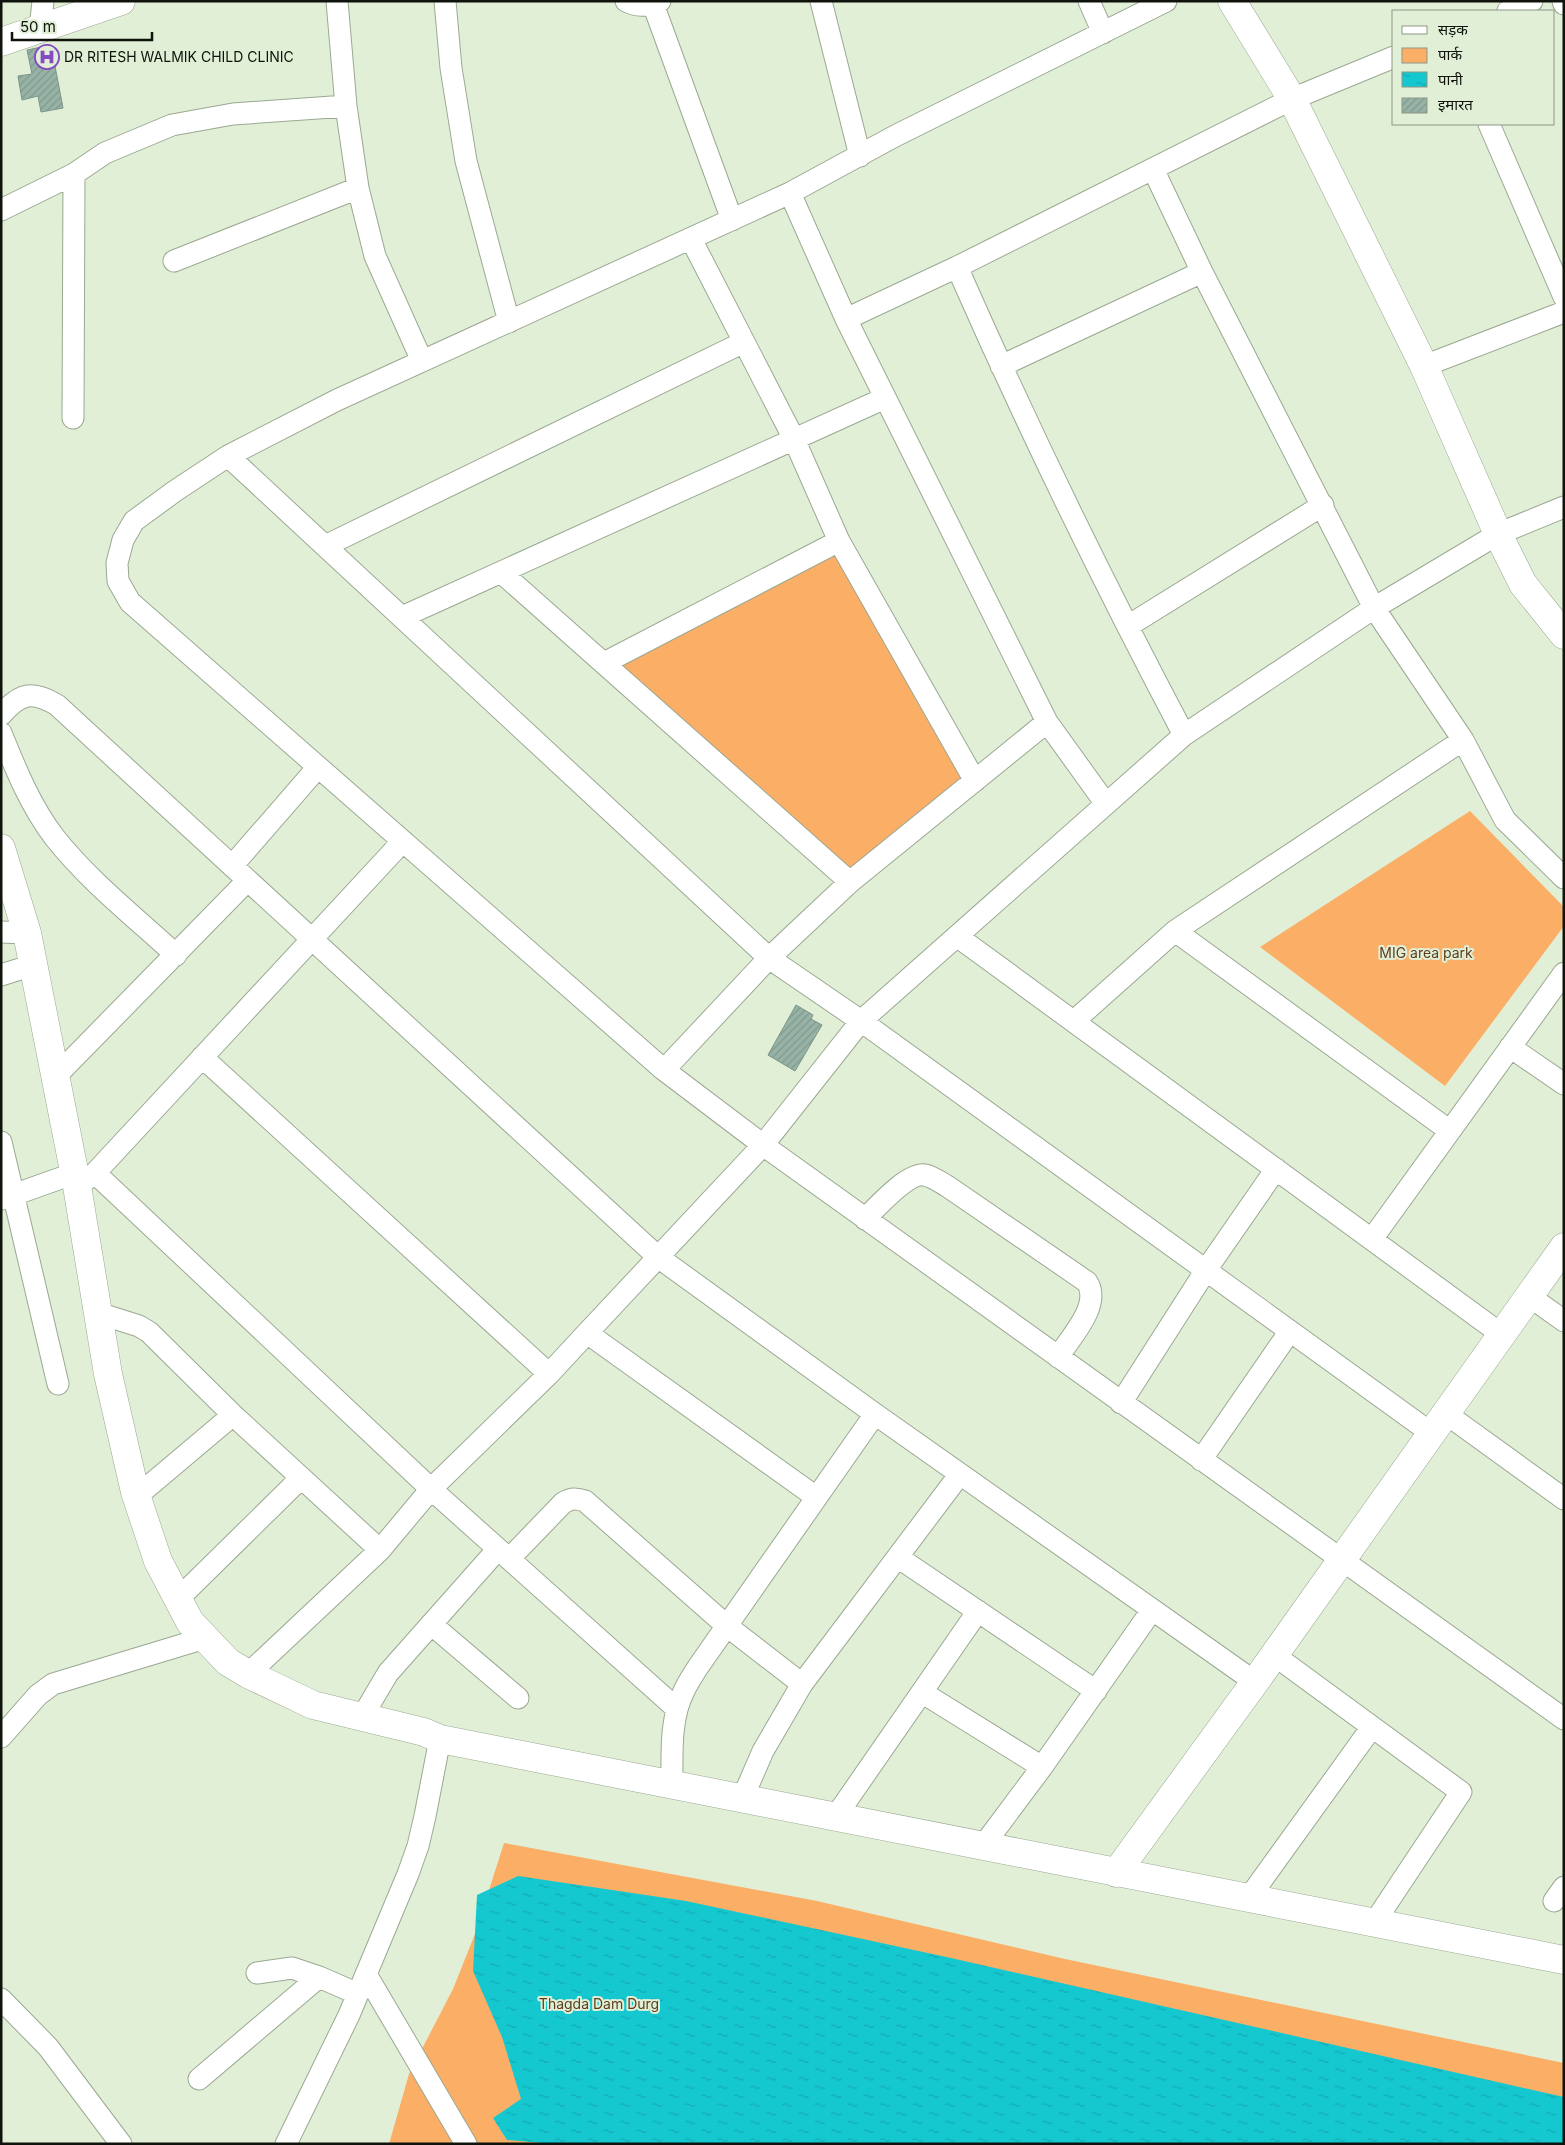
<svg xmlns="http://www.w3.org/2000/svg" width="1565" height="2145" font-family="Inter,'Noto Sans Devanagari',sans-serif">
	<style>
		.park { fill: #faae66 }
		.water { fill: url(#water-ripples) }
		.building { fill: url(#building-hatch); stroke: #7b9589 }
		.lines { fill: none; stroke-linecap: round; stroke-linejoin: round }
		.minor-casing { stroke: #9ba892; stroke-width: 23 }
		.tertiary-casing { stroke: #9ba892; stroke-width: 29 }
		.minor { stroke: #fff; stroke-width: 21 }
		.tertiary { stroke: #fff; stroke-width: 28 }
		.labels { text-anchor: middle; stroke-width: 4; stroke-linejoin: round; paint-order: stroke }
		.poi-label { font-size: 14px; fill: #0f130b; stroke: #e1efd7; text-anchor: start }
		.park-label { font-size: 14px; fill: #5d3e20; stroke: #e1efd7 }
	</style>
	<defs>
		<pattern id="water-ripples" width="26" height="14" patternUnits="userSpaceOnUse" patternTransform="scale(1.25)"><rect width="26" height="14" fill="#15c8d0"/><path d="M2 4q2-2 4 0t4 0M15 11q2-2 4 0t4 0" fill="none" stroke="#12abb1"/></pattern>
		<pattern id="building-hatch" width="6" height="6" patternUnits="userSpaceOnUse" patternTransform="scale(1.25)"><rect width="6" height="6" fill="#97b3a6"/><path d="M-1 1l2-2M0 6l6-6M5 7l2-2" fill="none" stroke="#81998e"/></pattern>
	</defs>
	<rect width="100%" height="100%" fill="#e1efd7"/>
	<!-- park -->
	<path class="park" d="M 839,541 L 975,781 L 850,882 L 604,663 Z
		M 1470,811 L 1564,907 L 1564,926 L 1445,1086 L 1260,947 Z
		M 504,1843 L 817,1901 L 1065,1959 L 1564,2063 L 1564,2144 L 389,2144 L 409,2074 L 453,1989 L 475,1934 Z"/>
	<!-- water -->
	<path class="water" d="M 518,1876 L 686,1901 L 951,1958 L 1564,2097 L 1564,2144 L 552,2144 L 507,2140 L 493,2118 L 521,2099 L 502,2037 L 473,1971 L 477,1895 Z"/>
	<!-- building -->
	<path class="building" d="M 51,45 L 63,108 L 41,112 L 38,96 L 22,100 L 18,76 L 32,74 L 27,50 Z
		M 796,1005 L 813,1015 L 811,1019 L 822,1025 L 795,1071 L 768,1055 Z"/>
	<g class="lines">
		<defs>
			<path id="minor" d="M 337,1 L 346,106 L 358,188 L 375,256 L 422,361
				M 445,1 L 451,68 L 466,161 L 509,322
				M 626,1 C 637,7 649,6 660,1
				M 821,1 L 860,156
				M 1089,1 L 1103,33
				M 1166,1 L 895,136 L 790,193 L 337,400 L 228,456 L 175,491 L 134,521 L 123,540 L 117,563 L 118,581 L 130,602 L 664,1070 L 763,1145 L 1564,1719
				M 1563,1 L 1564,4
				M 653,4 L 732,220
				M 1508,11 L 1532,1
				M 40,29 L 43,1
				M 1489,124 L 1564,297
				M 1153,169 L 1202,272 L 1374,608 L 1463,740 L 1505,820 L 1564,878
				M 1,210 L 74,174 L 105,153 L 172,125 L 233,114 L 346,106
				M 691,239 L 794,439 L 839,541 L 975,781
				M 174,261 L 358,188
				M 957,267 C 1027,426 1103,582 1184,735
				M 846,319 L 957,267 L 1292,99 L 1394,57
				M 1001,366 L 1202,272
				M 1424,366 L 1564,312
				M 73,418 L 74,174
				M 228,456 L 769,958 L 861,1021 L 1431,1433
				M 325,546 L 744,342
				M 502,573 L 850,882
				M 402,617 L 885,398
				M 1128,626 L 1323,505
				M 604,663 L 839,541
				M 1,715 C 20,693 32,690 57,705 L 658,1257 L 875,1414 L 1255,1682
				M 1047,722 L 1106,804
				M 1,733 C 16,770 31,807 55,838 C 90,882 136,918 176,955
				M 232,866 L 318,767
				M 1175,931 L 1450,1131
				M 1,932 L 27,933
				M 958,937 L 1501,1334
				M 1,975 L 33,965
				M 1074,1021 L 1175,931 L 1463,740
				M 1510,1047 L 1564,1084
				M 202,1057 L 549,1374
				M 664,1070 L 769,958 L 850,882 L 1047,722 L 846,319 L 790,193
				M 55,1077 L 247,881
				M 1,1142 L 58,1384
				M 95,1173 L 431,1489 L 677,1709
				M 83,1182 L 95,1173 L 403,841
				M 2,1199 L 75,1173
				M 865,1219 C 877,1207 908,1172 925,1175 C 933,1177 940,1182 947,1186 L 1087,1282 C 1102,1305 1070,1338 1058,1357
				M 1372,1239 L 1564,973
				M 1529,1296 L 1564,1321
				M 98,1313 L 139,1326 L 149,1332 L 233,1415 L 380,1550
				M 587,1333 L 816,1497
				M 1121,1403 L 1206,1270 L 1276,1169
				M 1445,1413 L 1564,1499
				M 1201,1460 L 1290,1331
				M 137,1496 L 233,1415
				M 899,1558 L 1096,1691
				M 509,1559 L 563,1503 C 571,1498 576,1498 585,1501 L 727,1626 L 802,1684
				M 178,1599 L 301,1478
				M 431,1624 L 518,1698
				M 1274,1655 L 1461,1792 L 1374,1923
				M 248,1674 L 380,1550 L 431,1489 L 549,1374 L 587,1333 L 763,1145 L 861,1021 L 1184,735 L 1374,608 L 1498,534 L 1564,507
				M 923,1693 L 1042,1767
				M 362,1717 L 388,1673 L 498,1549
				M 1,1737 L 38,1695 L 53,1684 L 205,1638
				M 672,1783 C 672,1753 670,1718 684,1691 C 688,1682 693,1675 698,1667 L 875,1414
				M 743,1797 L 763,1751 L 802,1684 L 960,1474
				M 836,1816 L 978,1611
				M 983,1846 L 1042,1767 L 1152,1610
				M 1248,1899 L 1372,1727
				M 1554,1901 L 1564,1887
				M 257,1973 L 292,1968 L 319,1977 L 358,1994
				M 366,1974 L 466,2144
				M 1,1999 L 48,2047 L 121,2144
				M 199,2079 L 319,1977
				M 286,2144 L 349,2015 L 408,1874 L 418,1846 L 425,1816 L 440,1739"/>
			<path id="tertiary" d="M 1232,1 L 1292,99 L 1424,366 L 1498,534 L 1523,584 L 1564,635
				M 1,42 L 121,1
				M 1,848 L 27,933 L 77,1186 L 108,1374 L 135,1492 L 158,1561 L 190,1622 L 228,1662 L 248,1674 L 313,1705 L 424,1732 L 440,1739 C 815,1810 1189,1887 1564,1960
				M 1116,1873 L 1255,1682 L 1564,1247"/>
		</defs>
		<!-- minor casing -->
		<use href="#minor" class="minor-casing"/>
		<!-- tertiary casing -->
		<use href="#tertiary" class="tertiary-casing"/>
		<!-- minor -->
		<use href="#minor" class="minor"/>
		<!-- tertiary -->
		<use href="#tertiary" class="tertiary"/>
	</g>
	<!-- icons -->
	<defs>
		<symbol id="hospital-ring" viewBox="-11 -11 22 22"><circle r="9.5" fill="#e1efd7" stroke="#844bc2" stroke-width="1.5"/><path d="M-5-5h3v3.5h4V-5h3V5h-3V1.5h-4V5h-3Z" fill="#844bc2"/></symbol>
	</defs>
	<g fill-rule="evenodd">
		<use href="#hospital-ring" x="33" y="43" width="28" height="28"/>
	</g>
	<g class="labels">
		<!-- poi labels -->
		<g class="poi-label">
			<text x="64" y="62">DR RITESH WALMIK CHILD CLINIC</text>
		</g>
		<!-- park labels -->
		<g class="park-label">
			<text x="1426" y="958">MIG area park</text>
			<text x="599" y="2009">Thagda Dam Durg</text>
		</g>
	</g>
	<!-- border -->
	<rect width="1565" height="2145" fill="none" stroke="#0f130b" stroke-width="5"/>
	<!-- legend -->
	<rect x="1392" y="10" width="162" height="115" fill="#e1efd7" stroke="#8d9785"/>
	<rect x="1402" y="26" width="25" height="8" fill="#ffffff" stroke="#8d9785"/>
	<text x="1438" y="35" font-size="15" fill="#0f130b">सड़क</text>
	<rect x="1402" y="48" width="25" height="15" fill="#faae66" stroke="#8d9785"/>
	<text x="1438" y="60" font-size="15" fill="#0f130b">पार्क</text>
	<rect x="1402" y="72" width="25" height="15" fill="url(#water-ripples)" stroke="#8d9785"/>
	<text x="1438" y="85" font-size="15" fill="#0f130b">पानी</text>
	<rect x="1402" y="98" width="25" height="15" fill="url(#building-hatch)" stroke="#8d9785"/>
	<text x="1438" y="110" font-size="15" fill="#0f130b">इमारत</text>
	<!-- scale -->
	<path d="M12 32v8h140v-8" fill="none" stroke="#0f130b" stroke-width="2.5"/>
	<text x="20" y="32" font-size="15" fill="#0f130b" stroke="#e1efd7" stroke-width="4" paint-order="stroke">50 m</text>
</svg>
